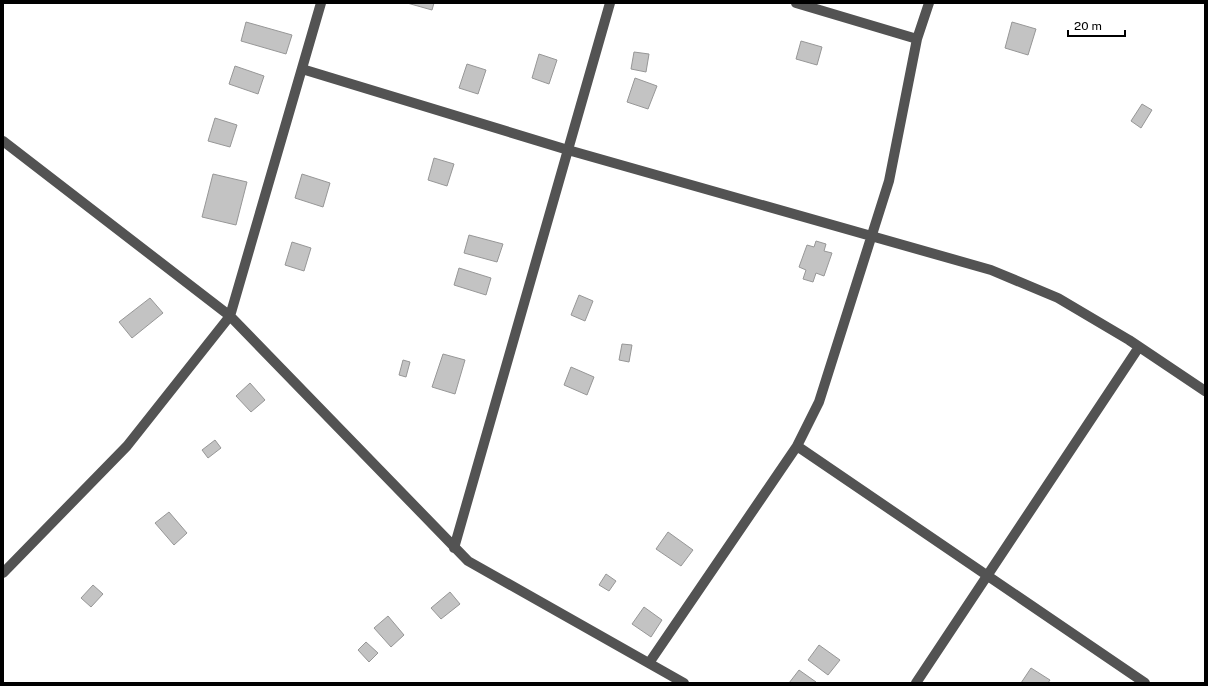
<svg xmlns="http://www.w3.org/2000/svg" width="1208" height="686" font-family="'Public Sans',sans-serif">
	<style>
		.building { fill: #c3c3c3; stroke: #979797 }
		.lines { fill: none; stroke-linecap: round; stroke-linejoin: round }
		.minor { stroke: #535353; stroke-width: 10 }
	</style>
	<rect width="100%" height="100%" fill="#fff"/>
	<!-- building -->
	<path class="building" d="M 407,3 L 434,3 L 432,10 Z
		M 246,22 L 292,35 L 286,54 L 241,41 Z
		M 1012,22 L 1036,29 L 1028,55 L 1005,48 Z
		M 801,41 L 822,47 L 817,65 L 796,59 Z
		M 634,52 L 649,54 L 646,72 L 631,69 Z
		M 539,54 L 557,60 L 549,84 L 532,78 Z
		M 467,64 L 486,70 L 478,94 L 459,88 Z
		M 235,66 L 264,76 L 258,94 L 229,84 Z
		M 635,78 L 657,86 L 648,109 L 627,102 Z
		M 1142,104 L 1152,110 L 1141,128 L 1131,121 Z
		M 215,118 L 237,125 L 230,147 L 208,141 Z
		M 434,158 L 454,164 L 447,186 L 428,180 Z
		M 213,174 L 247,182 L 236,225 L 202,217 Z
		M 302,174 L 330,183 L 323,207 L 295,198 Z
		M 469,235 L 503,244 L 497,262 L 464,253 Z
		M 816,241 L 826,244 L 824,251 L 832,253 L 824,276 L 816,273 L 813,282 L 803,279 L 806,270 L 799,267 L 807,245 L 814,247 Z
		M 292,242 L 311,248 L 304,271 L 285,265 Z
		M 459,268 L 491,278 L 486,295 L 454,285 Z
		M 579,295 L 593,301 L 585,321 L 571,315 Z
		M 150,298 L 163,313 L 132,338 L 119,322 Z
		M 622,344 L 632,345 L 629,362 L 619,360 Z
		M 443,354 L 465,360 L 455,394 L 432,387 Z
		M 403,360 L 410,362 L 406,377 L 399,375 Z
		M 571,367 L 594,377 L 587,395 L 564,385 Z
		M 250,383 L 265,400 L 251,412 L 236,396 Z
		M 215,440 L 221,448 L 208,458 L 202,450 Z
		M 169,512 L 187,533 L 174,545 L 155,523 Z
		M 668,532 L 693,550 L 681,566 L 656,549 Z
		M 606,574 L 616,581 L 609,591 L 599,585 Z
		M 93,585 L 103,594 L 91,607 L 81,598 Z
		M 450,592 L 460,604 L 441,619 L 431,608 Z
		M 644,607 L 662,620 L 651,637 L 632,624 Z
		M 388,616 L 404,635 L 391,647 L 374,628 Z
		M 366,642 L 378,653 L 369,662 L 358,650 Z
		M 819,645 L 840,660 L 828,675 L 808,660 Z
		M 1031,668 L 1050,680 L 1048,683 L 1021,683 Z
		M 799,670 L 816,682 L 815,683 L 789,683 Z"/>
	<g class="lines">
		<!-- minor -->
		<path class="minor" d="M 796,3 L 917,39
			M 302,69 L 568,150 L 991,270 L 1058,298 L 1129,340 L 1205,391
			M 3,141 L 230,316 L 468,561 L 684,683
			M 797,446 L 1145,683
			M 454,548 L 610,3
			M 3,573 L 127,446 L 230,316 L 321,3
			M 649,663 L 797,446 L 819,402 L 889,181 L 917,39 L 929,3
			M 916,683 L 1139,347"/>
	</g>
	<!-- border -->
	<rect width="1208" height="686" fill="none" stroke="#000000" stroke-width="8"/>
	<!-- scale -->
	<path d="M1068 30v6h57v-6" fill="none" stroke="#000000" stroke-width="2"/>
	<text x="1074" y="30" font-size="12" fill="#000000" stroke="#ffffff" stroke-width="3" paint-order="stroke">20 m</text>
</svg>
